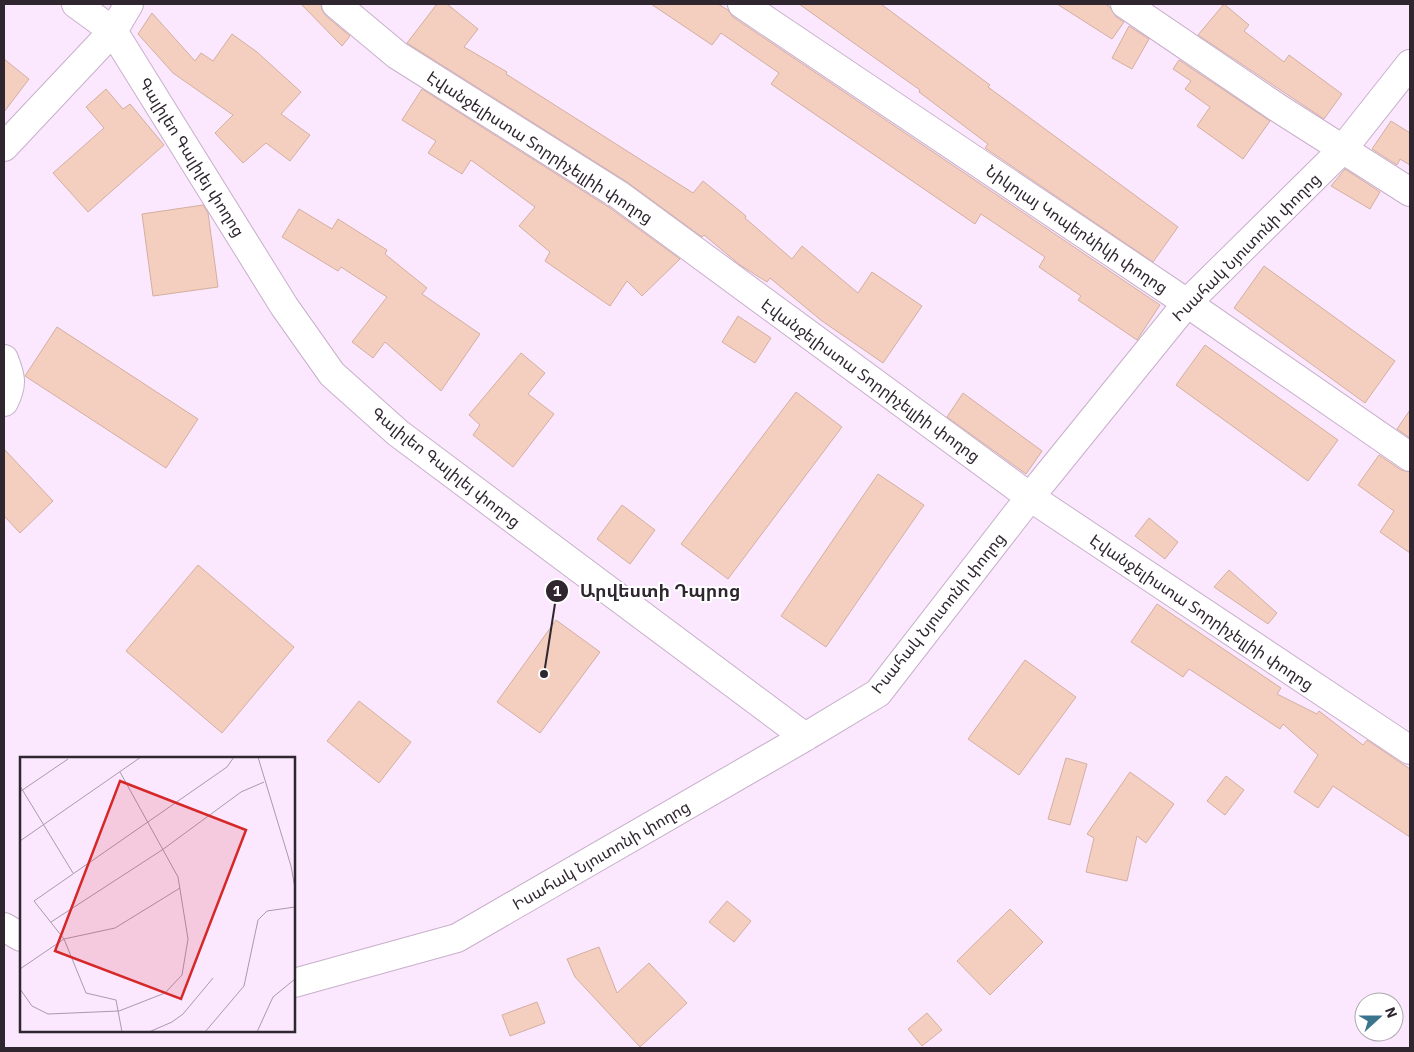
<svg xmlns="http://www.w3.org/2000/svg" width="1414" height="1052" font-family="'IBM Plex Sans','Noto Sans Armenian',sans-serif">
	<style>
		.building { fill: #f4cfbf; stroke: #d3afa0 }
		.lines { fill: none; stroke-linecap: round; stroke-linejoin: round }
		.minor-casing { stroke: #c8b0cb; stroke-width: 30 }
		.minor { stroke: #fff; stroke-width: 28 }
		.labels { text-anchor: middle; stroke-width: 4; stroke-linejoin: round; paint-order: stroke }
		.street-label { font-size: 16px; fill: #2f2630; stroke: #fff }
		.inset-road { fill: none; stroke: #a99aac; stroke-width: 1 }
		.view { fill: #d62828; fill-opacity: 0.15; stroke: #d62828; stroke-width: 2.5 }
		.inset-edge { fill: none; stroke: #2f2630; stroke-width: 2.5 }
		.leader { fill: none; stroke: #2f2630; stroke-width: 2 }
		.callout-dot { fill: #2f2630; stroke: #fff; stroke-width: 2 }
		.mark-label { font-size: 15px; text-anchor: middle; font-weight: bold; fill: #fff }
		.callout-label { font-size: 18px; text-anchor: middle; font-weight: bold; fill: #2f2630; stroke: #fff; stroke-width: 4; stroke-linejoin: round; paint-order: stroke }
	</style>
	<rect width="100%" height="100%" fill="#fbe7fe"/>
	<!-- building -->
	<path class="building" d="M 301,4 L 321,4 L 322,10 L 326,16 L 350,36 L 342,46 Z
		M 437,4 L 447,4 L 478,29 L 464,47 L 507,72 L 506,74 L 693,193 L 703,181 L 746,216 L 745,218 L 792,259 L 802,246 L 858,293 L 872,272 L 922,306 L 883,363 L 822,321 L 770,278 L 767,282 L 740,265 L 704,235 L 702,237 L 627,182 L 407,43 Z
		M 651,4 L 718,4 L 728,10 L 733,17 L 1160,305 L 1137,340 L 1078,300 L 1081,296 L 1039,267 L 1045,257 L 981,214 L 975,224 L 771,84 L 779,73 L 721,33 L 712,45 Z
		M 799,4 L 881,4 L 990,85 L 988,87 L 1178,227 L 1153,262 L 985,148 L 988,144 L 919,92 L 920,90 Z
		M 1057,4 L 1105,4 L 1110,7 L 1116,17 L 1124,22 L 1112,39 Z
		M 1224,4 L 1249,25 L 1244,31 L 1284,62 L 1289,55 L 1342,94 L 1324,119 L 1198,35 Z
		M 152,13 L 195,61 L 201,53 L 213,61 L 232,34 L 257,52 L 301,92 L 281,114 L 310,135 L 290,161 L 266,143 L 243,163 L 215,133 L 233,115 L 173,73 L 138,34 Z
		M 1129,26 L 1149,39 L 1132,69 L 1112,58 Z
		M 4,59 L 29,79 L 4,112 Z
		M 1179,60 L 1270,121 L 1243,159 L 1197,126 L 1210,107 L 1185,89 L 1191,81 L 1173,69 Z
		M 106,89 L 123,109 L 130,104 L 164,145 L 88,212 L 53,173 L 104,128 L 86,107 Z
		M 422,89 L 610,208 L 680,259 L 642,296 L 627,281 L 610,306 L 545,261 L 550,252 L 519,226 L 535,207 L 471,160 L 462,174 L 428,153 L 436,141 L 402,120 Z
		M 1391,121 L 1410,133 L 1410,165 L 1400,159 L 1397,165 L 1372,149 Z
		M 1345,169 L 1380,192 L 1370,209 L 1331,186 Z
		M 203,205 L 208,213 L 218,287 L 153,296 L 142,214 Z
		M 299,209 L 332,229 L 338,219 L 387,250 L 385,254 L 427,288 L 422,294 L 480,334 L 441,391 L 385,342 L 373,358 L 352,342 L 387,297 L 341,267 L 338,271 L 282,237 Z
		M 1264,266 L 1395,361 L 1365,403 L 1234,308 Z
		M 738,316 L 771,338 L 755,363 L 722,342 Z
		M 57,327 L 198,419 L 166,468 L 25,376 Z
		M 1205,345 L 1338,440 L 1308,481 L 1176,385 Z
		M 521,353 L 545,373 L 528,394 L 554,414 L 513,467 L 473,435 L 480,425 L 469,415 Z
		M 796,392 L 842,427 L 728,579 L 681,544 Z
		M 963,393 L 1042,451 L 1026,474 L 947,417 Z
		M 1410,410 L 1410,438 L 1397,429 Z
		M 4,449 L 53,501 L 20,533 L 4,516 Z
		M 1379,455 L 1401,470 L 1410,472 L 1410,553 L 1380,532 L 1394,511 L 1358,485 Z
		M 878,474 L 924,505 L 826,647 L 781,616 Z
		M 622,505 L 655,530 L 630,564 L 597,539 Z
		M 1149,518 L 1178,542 L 1165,559 L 1135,536 Z
		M 198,565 L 294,647 L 222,733 L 126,651 Z
		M 1229,570 L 1277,613 L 1268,624 L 1214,587 Z
		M 1157,604 L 1281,688 L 1277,694 L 1317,714 L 1319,711 L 1363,745 L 1367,740 L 1410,769 L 1410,837 L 1333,786 L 1318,808 L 1294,792 L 1318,755 L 1283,724 L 1280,729 L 1189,669 L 1183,677 L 1131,642 Z
		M 556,620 L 600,652 L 540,733 L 497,702 Z
		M 1025,660 L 1076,697 L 1019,775 L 968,739 Z
		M 359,701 L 411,742 L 379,783 L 327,741 Z
		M 1066,758 L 1087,764 L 1070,825 L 1048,819 Z
		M 1130,772 L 1174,804 L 1146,843 L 1137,836 L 1127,881 L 1086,872 L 1094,838 L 1087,834 Z
		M 1226,776 L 1244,790 L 1225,815 L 1207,801 Z
		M 727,901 L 751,921 L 734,942 L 709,922 Z
		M 1010,909 L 1043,942 L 990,995 L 957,961 Z
		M 599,947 L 617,993 L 649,963 L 687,1003 L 640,1047 L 575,977 L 567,959 Z
		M 537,1002 L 545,1023 L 510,1036 L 502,1015 Z
		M 927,1013 L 942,1030 L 922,1046 L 908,1029 Z"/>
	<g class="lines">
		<defs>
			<path id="minor" d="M 76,4 L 113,31 L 284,306 L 332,374 L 398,433 L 805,737
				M 336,4 L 397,55 L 619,195 L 1030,497 L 1410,750
				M 742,4 L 1187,303 L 1410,457
				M 1125,4 L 1278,108 L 1410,192
				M 4,147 L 113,31 L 129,4
				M 4,359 C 11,377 13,384 4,402
				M 4,927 L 21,937
				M 294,983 L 457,938 L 805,737 L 878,693 L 1030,497 L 1187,303 L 1342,150 L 1410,64"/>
		</defs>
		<!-- minor casing -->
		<use href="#minor" class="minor-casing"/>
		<!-- minor -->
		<use href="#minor" class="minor"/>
	</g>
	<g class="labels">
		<!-- street labels -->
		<g class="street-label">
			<text transform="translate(540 147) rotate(33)" y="6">Էվանջելիստա Տորրիչելլիի փողոց</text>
			<text transform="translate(192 157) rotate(58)" y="6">Գալիլեո Գալիլեյ փողոց</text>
			<text transform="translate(1077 229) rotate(34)" y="6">Նիկոլայ Կոպերնիկի փողոց</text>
			<text transform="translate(1246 247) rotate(-45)" y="6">Իսահակ Նյուտոնի փողոց</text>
			<text transform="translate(871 380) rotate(36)" y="6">Էվանջելիստա Տորրիչելլիի փողոց</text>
			<text transform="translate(446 467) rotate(38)" y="6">Գալիլեո Գալիլեյ փողոց</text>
			<text transform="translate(1202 612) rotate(34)" y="6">Էվանջելիստա Տորրիչելլիի փողոց</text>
			<text transform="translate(938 613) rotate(-51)" y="6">Իսահակ Նյուտոնի փողոց</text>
			<text transform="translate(601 855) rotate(-30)" y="6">Իսահակ Նյուտոնի փողոց</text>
		</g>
	</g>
	<!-- overview -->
	<g transform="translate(20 757)">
		<rect width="275" height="275" fill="#fbe7fe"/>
		<path class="inset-road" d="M 238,0 L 271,109 L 275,131M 0,29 L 53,116M 1,34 L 48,2M 0,84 L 121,0M 275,139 L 275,199M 31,165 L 142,93 L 221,35 L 244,25M 0,212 L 44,182 L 95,171 L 160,131M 0,232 L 12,249 L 28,257 L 99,254 L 145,236 L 162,218 L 168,182 L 158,120 L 100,15M 102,275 L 96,243 L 66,236 L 44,182 L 14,144 L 207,10 L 214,0M 129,275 L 152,265 L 163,257 L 193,221M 185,275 L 224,229 L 238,163 L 247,154 L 275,150M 237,275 L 253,240 L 275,222"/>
		<path class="view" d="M 100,24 L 226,73 L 161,242 L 35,194 Z"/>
		<rect width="275" height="275" class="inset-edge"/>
	</g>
	<!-- callouts -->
	<path class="leader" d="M544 674L557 591"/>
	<g class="callout-dot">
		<circle cx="544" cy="674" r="5"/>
		<circle cx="557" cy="591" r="12"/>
	</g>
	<g class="mark-label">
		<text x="557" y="596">1</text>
	</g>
	<g class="callout-label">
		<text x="660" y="597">Արվեստի Դպրոց</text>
	</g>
	<!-- border -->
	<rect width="1414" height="1052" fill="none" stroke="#2f2630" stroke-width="10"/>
	<!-- north arrow -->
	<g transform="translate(1379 1017) rotate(69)"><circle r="24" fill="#ffffff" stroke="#aca8ac"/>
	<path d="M0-4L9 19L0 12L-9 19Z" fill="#3a758d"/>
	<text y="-8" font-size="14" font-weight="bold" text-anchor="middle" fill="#2f2630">N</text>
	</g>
</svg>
